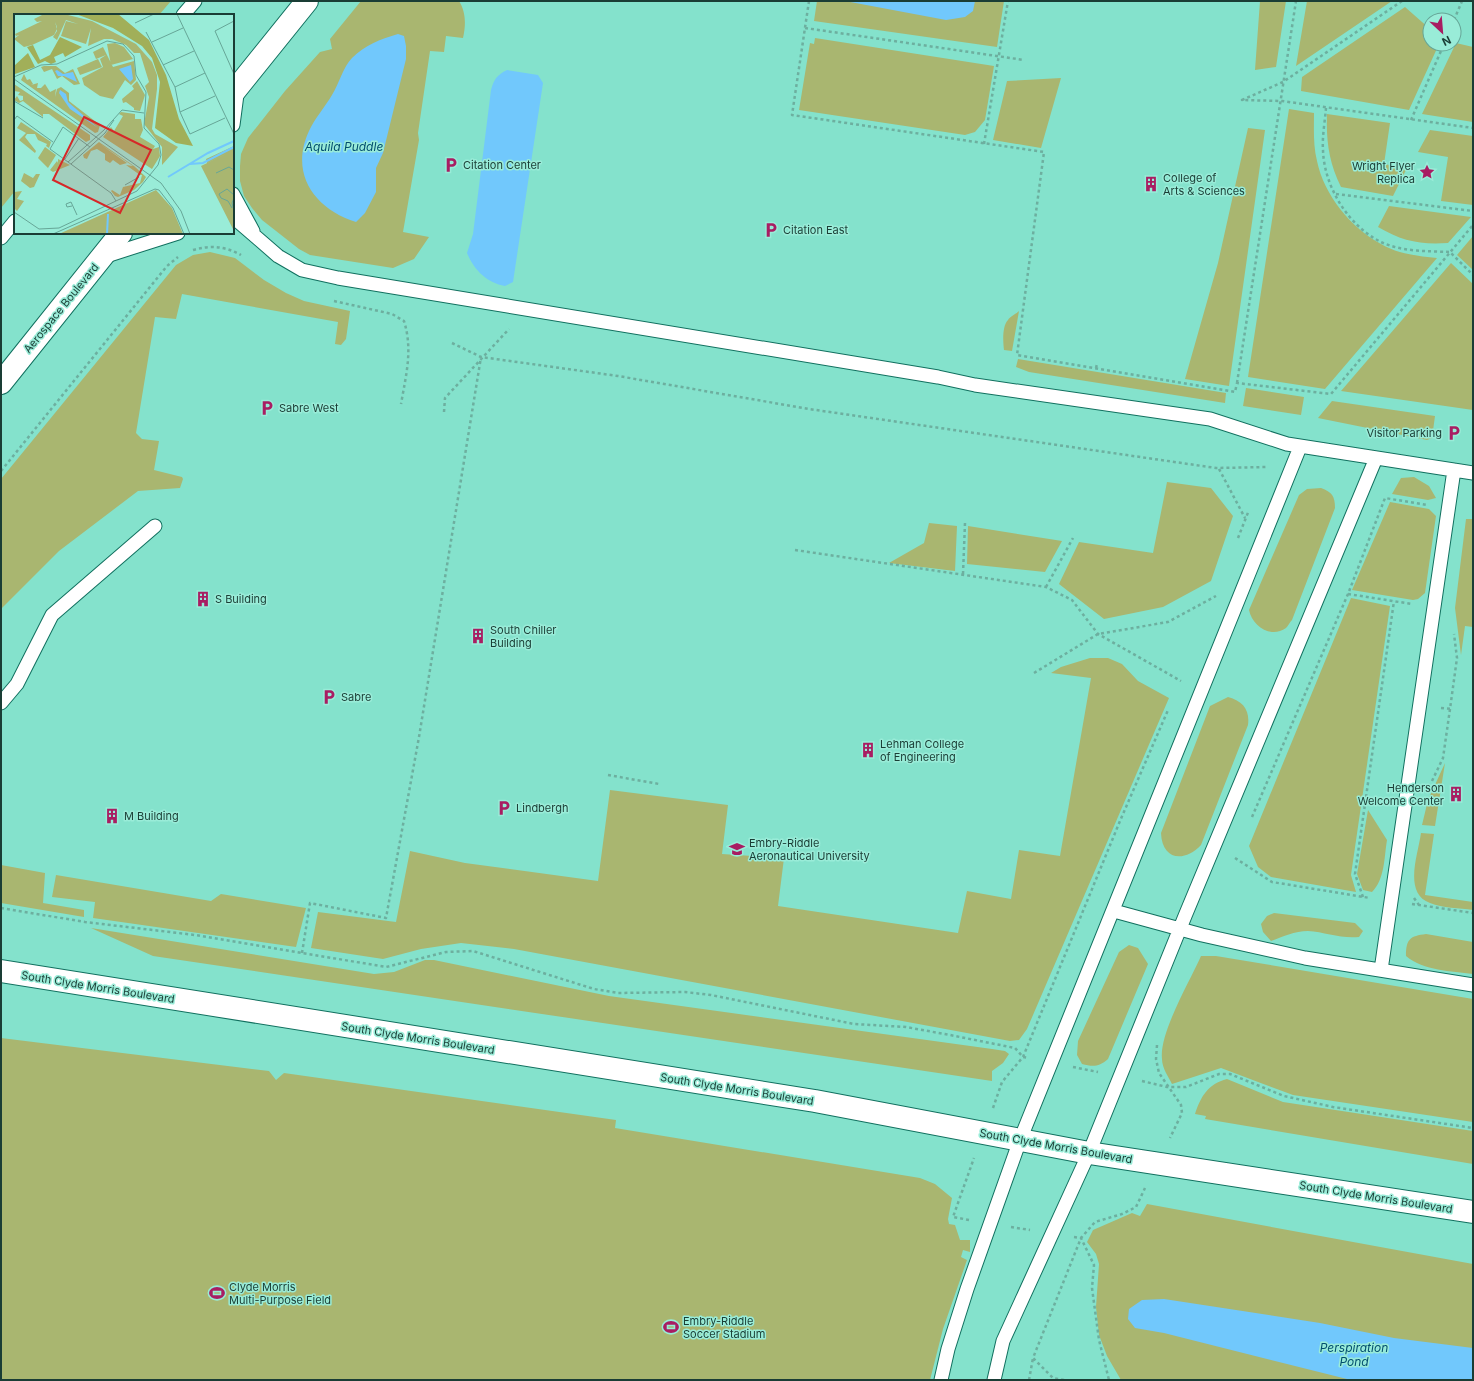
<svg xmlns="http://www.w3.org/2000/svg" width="1474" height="1381" font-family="Inter,sans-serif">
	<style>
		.built { fill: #84e2cc; fill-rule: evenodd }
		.green { fill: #a9b670 }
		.water { fill: #71c8fc }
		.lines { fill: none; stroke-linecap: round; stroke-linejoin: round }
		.lane-casing { stroke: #11705f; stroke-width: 15 }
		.street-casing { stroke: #11705f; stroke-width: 24 }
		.secondary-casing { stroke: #11705f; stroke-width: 24 }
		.path { stroke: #6daf9f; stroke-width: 2.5; stroke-dasharray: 3 3; stroke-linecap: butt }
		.lane { stroke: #fff; stroke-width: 13 }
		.street { stroke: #fff; stroke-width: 22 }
		.secondary { stroke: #fff; stroke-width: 22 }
		.labels { text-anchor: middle; stroke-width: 3; stroke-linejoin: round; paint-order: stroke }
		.poi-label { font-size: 11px; fill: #1a3d35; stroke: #99ecd8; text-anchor: start }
		.street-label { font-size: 11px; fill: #1a3d35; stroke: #99ecd8 }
		.water-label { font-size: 12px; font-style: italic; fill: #024d6f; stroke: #99ecd8 }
		.inset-river { fill: none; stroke: #71c8fc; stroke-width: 2 }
		.inset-road { fill: none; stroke: #66a697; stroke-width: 1 }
		.view { fill: #d62828; fill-opacity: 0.15; stroke: #d62828; stroke-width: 2 }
		.inset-edge { fill: none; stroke: #1a3d35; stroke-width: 2 }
	</style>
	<rect width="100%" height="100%" fill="#99ecd8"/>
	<!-- built -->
	<path class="built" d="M 1,1 L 1473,1 L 1473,1380 L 1,1380 ZM 15,15 L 233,15 L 233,233 L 15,233 ZM 1430,20 L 1454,20 L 1454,44 L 1430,44 Z"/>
	<!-- green -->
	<path class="green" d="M 1,1 L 171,1 L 159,15 L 15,15 L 15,191 L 1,208 Z
		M 361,1 L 459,1 C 466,12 466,25 463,38 L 446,36 L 444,52 L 430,51 L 418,133 L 419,140 L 403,232 L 429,237 L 414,259 L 393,268 L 310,255 L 299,249 L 262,220 L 252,208 L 244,196 L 240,181 L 240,166 L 241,154 L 248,138 L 285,91 L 320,52 L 332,49 L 330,39 Z
		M 817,1 L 1004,1 L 997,47 L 814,21 Z
		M 1260,1 L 1286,1 L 1276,67 L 1255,70 Z
		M 1307,1 L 1392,1 L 1296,66 Z
		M 1405,7 L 1430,29 L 1430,44 L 1439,44 L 1409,110 L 1301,91 L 1302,77 Z
		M 815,38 L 994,66 L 985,120 L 975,132 L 965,135 L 799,110 L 810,43 L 814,44 Z
		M 1456,43 L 1473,47 L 1473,122 L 1422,114 Z
		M 1061,78 L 1041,148 L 993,140 L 1007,81 Z
		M 1289,109 L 1314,113 C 1314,129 1313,145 1317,161 C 1324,195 1351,228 1381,244 C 1398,254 1418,256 1437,258 L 1325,389 L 1248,377 Z
		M 1327,114 L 1390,123 L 1384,164 L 1407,168 L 1393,196 L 1341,187 C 1329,163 1326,141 1327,114 Z
		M 1248,128 L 1265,130 L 1229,386 L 1185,379 L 1218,263 Z
		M 1430,130 L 1473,136 L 1473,205 L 1441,201 L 1448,157 L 1418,152 Z
		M 1389,206 L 1471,217 L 1448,243 C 1420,245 1402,241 1378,227 Z
		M 1473,236 L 1473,270 L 1457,255 Z
		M 210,252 L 235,258 L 264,280 L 286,293 L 304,301 L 350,311 L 346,339 L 341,345 L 335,344 L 338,322 L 182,294 L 176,319 L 155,317 L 136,433 L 142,439 L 159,441 L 154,470 L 182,477 L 183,479 L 180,488 L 138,491 L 59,551 L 1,609 L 1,479 L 176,265 L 193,255 Z
		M 1451,263 L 1473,284 L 1473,410 L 1341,391 Z
		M 1019,311 L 1012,351 L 1004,350 C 1003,342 1002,326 1008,320 C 1010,316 1016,314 1019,311 Z
		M 1018,359 L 1226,393 L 1225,403 L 1029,372 L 1016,367 Z
		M 1246,388 L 1304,397 L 1301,415 L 1243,406 Z
		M 1332,401 L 1435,416 L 1432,438 L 1427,440 L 1318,418 Z
		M 1414,477 L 1429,486 L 1436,498 L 1428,500 L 1392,494 L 1401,478 Z
		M 1167,482 L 1211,488 L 1233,516 L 1211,581 L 1163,607 L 1104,619 L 1059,584 L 1079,542 L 1153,553 Z
		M 1321,488 C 1332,492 1335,496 1335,508 L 1292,620 C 1290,622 1288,626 1286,628 C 1271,639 1252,626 1249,610 L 1299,495 L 1307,489 Z
		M 1390,502 L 1429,509 L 1436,516 L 1425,593 L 1418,599 L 1413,600 L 1352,590 Z
		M 1466,519 L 1473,519 L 1473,627 L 1465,626 L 1461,655 L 1455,608 Z
		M 929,523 L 957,526 L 955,571 L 889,563 L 924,543 Z
		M 968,526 L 1062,541 L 1045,572 L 967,564 Z
		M 1351,598 L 1390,606 L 1351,875 L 1356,892 L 1271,877 L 1258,867 L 1249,846 Z
		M 1090,658 L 1108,658 L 1122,664 L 1138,681 L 1169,698 L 1027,1029 L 1019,1040 L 1010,1041 L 514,949 L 461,943 L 421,949 L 383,959 L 311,948 L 318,912 L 396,922 L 410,851 L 465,863 L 598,881 L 610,790 L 728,805 L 722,854 L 784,858 L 778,906 L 958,933 L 967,891 L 1011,899 L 1019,850 L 1060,856 L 1091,678 L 1051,673 L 1061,667 Z
		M 1228,697 C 1243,701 1250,710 1248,725 L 1201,845 C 1184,863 1162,860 1161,833 L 1210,706 Z
		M 1445,763 L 1435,826 L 1422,825 L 1428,800 Z
		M 1368,810 L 1387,840 C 1384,858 1385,879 1372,892 L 1363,890 L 1357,874 Z
		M 1421,833 L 1434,834 L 1425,895 L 1473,902 L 1473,910 C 1459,908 1443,908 1430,903 C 1403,893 1418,855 1421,833 Z
		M 1,865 L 45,873 L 43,903 L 84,910 L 84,917 L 1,903 Z
		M 56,875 L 211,901 L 221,894 L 306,908 L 296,947 L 93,918 L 95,902 L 52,897 Z
		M 1274,913 L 1355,923 L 1363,931 L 1359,937 C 1341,939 1325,932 1308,931 C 1295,931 1282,937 1271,941 L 1263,932 L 1261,924 L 1267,916 Z
		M 91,928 L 374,974 L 394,972 L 425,960 L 434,960 L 609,996 L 992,1049 L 1005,1051 L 1009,1054 L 1003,1063 L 992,1071 L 992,1081 L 153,956 Z
		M 1426,934 L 1473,942 L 1473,974 C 1451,971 1424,971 1406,956 C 1406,939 1410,936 1426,934 Z
		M 1129,945 L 1138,948 L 1148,964 L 1108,1059 C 1099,1067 1093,1067 1082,1064 L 1077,1055 L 1078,1041 L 1119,952 Z
		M 1201,956 L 1216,956 L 1473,999 L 1473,1122 L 1293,1095 L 1221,1068 L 1172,1084 C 1168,1076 1162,1068 1162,1059 C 1159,1033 1190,981 1201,956 Z
		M 1,1038 L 269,1071 L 276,1080 L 284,1073 L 616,1120 L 615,1128 L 920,1178 L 935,1184 L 952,1198 L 948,1219 L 949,1224 L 955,1225 L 960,1240 L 970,1240 L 970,1252 L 963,1250 L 961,1257 L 967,1260 L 943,1329 L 930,1380 L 1,1380 Z
		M 1227,1079 L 1283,1102 L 1473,1131 L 1473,1164 L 1205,1119 L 1206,1116 L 1195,1114 C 1201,1096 1208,1084 1227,1079 Z
		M 1147,1204 L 1473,1264 L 1473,1380 L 1121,1380 L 1107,1356 L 1099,1335 L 1096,1307 L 1099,1264 L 1096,1254 L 1087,1242 L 1093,1230 L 1132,1213 L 1140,1216 Z"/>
	<!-- water -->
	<path class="water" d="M 845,1 L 975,1 L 973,11 L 965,17 L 946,20 Z
		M 398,34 L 404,36 L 406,46 L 406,59 L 383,153 L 376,168 L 376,192 L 365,213 L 356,222 C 315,209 289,174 309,131 C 315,118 325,107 332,95 C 339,84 343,67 352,58 C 365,45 381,39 398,34 Z
		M 507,70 L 538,75 L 543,83 L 513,282 L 505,286 C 487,283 474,270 467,253 L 473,234 L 491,90 C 494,79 497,75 507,70 Z
		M 1164,1299 L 1320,1323 L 1394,1338 L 1473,1348 L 1473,1380 L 1351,1380 L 1164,1333 L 1135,1328 L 1128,1319 L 1129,1309 L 1142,1300 Z"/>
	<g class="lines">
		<defs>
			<path id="lane" d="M 183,15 L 195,1
				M 233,125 L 238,87
				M 233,194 L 253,231
				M 233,217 L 278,256 L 302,270 L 338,278 L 938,377 L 975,385 L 1210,419 L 1287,444 L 1473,473
				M 1,238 L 15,221
				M 103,257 L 178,233
				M 1,703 L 17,684 L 52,615 L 155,526
				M 1114,911 L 1202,935 L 1305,958 L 1473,985
				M 1381,970 L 1454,470
				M 941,1380 L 948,1349 L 967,1289 L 1020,1140 L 1300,447
				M 994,1380 L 1003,1341 L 1089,1153 L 1185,916 L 1376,458"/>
			<path id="street" d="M 233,93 L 307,1
				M 1,383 L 121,233"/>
			<path id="secondary" d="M 1,971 L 815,1101 L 1089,1153 L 1473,1212"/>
		</defs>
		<!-- lane casing -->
		<use href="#lane" class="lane-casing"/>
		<!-- street casing -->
		<use href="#street" class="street-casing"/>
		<!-- secondary casing -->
		<use href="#secondary" class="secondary-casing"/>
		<!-- path -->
		<path class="path" d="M 809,1 L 792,115 L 1044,152 L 1017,355 L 1235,392 L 1237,383 L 1331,394 L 1473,225
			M 1402,1 L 1283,82 L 1242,100 L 1282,101 L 1473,128
			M 1454,20 L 1462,1
			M 805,28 L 1024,60
			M 1326,108 C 1325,121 1322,137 1323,150 C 1324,186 1348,226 1381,242 C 1402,252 1428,251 1450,252 L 1473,275
			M 1411,120 L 1444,44
			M 984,144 L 1008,1
			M 1336,194 L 1473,211
			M 193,250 C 210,245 225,246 241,255
			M 334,301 L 392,314 L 404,321 C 413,350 406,375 401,404
			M 452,343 L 481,357 L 618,376 L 809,409 L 1216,468 L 1268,467
			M 1096,368 L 1097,364
			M 1237,383 L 1296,1
			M 444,412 L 445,398 L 509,329
			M 1219,469 L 1245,518
			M 1,471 L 167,266 L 178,257
			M 1238,538 L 1249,510
			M 795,550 L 1046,587 L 1072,600 L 1098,634 L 1181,681
			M 963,574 L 965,523
			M 1046,587 L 1073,538
			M 1348,594 L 1412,604
			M 1034,673 L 1098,634 L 1168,622 L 1216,596
			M 1441,708 L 1453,709
			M 608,775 L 659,784
			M 1432,781 L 1443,758 L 1450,709 L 1457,658 L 1454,634
			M 1252,817 L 1348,594 L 1385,498 L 1427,505
			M 1235,858 L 1272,882 L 1370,898
			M 1363,897 L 1355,874 L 1394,601
			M 1414,898 L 1419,905
			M 1412,904 L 1473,913
			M 1,908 L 85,922 L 195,935 L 386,967 L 446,952 L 473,951 L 594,989 L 618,993 L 685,992 L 711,995 L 854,1024 L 906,1027 L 950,1035 L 1015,1048 L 1023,1057 L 1029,1058
			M 302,953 L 310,903 L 386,918 L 419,737 L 481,357
			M 1157,1045 L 1156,1059 L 1159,1073 L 1181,1105 L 1182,1113 L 1170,1138
			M 1073,1067 L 1098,1072
			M 1142,1081 L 1167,1087 L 1186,1087 L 1219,1074 L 1230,1074 L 1284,1096 L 1333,1107 L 1473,1128
			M 993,1108 L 1002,1082 L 1023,1057 L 1120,821 L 1168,710
			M 969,1220 L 953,1217 L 974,1158
			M 1011,1227 L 1030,1230
			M 1074,1237 L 1081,1238 L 1094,1265 L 1092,1288 L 1099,1340 L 1109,1380
			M 1029,1380 L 1033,1358
			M 1064,1380 L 1053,1378 L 1033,1358 L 1081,1238 L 1095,1222 L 1122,1214 L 1136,1207 L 1145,1188"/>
		<!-- lane -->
		<use href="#lane" class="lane"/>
		<!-- street -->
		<use href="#street" class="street"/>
		<!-- secondary -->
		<use href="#secondary" class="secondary"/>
	</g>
	<!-- icons -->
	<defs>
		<symbol id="parking-bare" viewBox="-9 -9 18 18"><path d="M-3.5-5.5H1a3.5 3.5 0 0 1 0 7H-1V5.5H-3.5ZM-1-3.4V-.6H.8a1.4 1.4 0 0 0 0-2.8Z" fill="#a81d62" stroke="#99ecd8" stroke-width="2.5" paint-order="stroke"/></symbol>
		<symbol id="sight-bare" viewBox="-9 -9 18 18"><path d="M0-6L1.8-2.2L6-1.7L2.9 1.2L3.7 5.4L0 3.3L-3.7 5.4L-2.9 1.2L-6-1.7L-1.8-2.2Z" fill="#a81d62" stroke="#99ecd8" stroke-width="2.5" paint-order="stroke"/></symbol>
		<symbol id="building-bare" viewBox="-9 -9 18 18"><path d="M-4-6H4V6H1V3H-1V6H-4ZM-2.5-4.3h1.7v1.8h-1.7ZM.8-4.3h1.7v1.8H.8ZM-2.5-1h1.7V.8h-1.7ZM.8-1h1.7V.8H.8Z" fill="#a81d62" stroke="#99ecd8" stroke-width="2.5" paint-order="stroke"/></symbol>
		<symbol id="university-bare" viewBox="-9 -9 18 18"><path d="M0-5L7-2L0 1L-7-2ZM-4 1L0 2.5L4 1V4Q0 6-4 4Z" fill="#a81d62" stroke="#99ecd8" stroke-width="2.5" paint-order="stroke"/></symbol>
		<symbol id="stadium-bare" viewBox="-9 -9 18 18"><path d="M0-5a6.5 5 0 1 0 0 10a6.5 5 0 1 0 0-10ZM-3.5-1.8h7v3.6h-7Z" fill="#a81d62" stroke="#99ecd8" stroke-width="2.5" paint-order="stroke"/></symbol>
	</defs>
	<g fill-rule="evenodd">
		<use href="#parking-bare" x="440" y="154" width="22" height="22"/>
		<use href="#sight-bare" x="1416" y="161" width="22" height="22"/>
		<use href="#building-bare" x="1140" y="173" width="22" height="22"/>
		<use href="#parking-bare" x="760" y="219" width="22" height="22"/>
		<use href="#parking-bare" x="256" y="397" width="22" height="22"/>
		<use href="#parking-bare" x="1443" y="422" width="22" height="22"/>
		<use href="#building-bare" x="192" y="588" width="22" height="22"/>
		<use href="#building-bare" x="467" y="625" width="22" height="22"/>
		<use href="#parking-bare" x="318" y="686" width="22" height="22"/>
		<use href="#building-bare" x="857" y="739" width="22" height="22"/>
		<use href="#building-bare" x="1445" y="783" width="22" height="22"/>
		<use href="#parking-bare" x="493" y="797" width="22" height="22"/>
		<use href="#building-bare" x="101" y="805" width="22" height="22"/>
		<use href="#university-bare" x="726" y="838" width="22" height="22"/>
		<use href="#stadium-bare" x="206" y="1282" width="22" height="22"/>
		<use href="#stadium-bare" x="660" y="1316" width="22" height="22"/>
	</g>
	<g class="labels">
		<!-- poi labels -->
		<g class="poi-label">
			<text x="463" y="169">Citation Center</text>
			<text x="1415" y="170" text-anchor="end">Wright Flyer<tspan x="1415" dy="13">Replica</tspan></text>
			<text x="1163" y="182">College of<tspan x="1163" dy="13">Arts &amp; Sciences</tspan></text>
			<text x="783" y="234">Citation East</text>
			<text x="279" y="412">Sabre West</text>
			<text x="1442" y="437" text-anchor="end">Visitor Parking</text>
			<text x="215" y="603">S Building</text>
			<text x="490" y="634">South Chiller<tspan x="490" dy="13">Building</tspan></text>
			<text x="341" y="701">Sabre</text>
			<text x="880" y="748">Lehman College<tspan x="880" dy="13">of Engineering</tspan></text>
			<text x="1444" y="792" text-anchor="end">Henderson<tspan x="1444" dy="13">Welcome Center</tspan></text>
			<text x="516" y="812">Lindbergh</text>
			<text x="124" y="820">M Building</text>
			<text x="749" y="847">Embry-Riddle<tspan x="749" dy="13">Aeronautical University</tspan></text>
			<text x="229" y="1291">Clyde Morris<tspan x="229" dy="13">Multi-Purpose Field</tspan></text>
			<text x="683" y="1325">Embry-Riddle<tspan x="683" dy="13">Soccer Stadium</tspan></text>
		</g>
		<!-- street labels -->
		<g class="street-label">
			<text transform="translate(61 308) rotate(-51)" y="4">Aerospace Boulevard</text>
			<text transform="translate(98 987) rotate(9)" y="4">South Clyde Morris Boulevard</text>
			<text transform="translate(418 1038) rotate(9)" y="4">South Clyde Morris Boulevard</text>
			<text transform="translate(737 1089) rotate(9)" y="4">South Clyde Morris Boulevard</text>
			<text transform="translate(1056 1146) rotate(10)" y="4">South Clyde Morris Boulevard</text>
			<text transform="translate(1376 1197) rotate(9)" y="4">South Clyde Morris Boulevard</text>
		</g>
		<!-- water labels -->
		<g class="water-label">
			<text x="344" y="151">Aquila Puddle</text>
			<text x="1354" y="1352">Perspiration<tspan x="1354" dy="14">Pond</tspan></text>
		</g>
	</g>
	<!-- overview -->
	<g transform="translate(14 14)">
		<rect width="220" height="220" fill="#99ecd8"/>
		<path d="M 30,0 L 50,0 L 78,7 L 122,30 L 138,48 L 143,61 L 143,75 L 138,115 L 141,120 L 164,133 L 148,151 L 148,133 L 130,110 L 135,83 L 131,72 L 135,68 L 126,39 L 120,39 L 112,31 L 98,25 L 90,25 L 74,32 L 77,14 L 72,30 L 47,22 L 52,7 L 64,10 L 52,6 L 43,26 L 39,23 L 43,17 L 43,13 L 41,8 L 43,15 L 40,21 L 18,31 L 10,33 L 0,25 L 5,21 L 2,22 L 1,20 L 28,7 L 23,8 L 20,5 ZM 101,29 L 110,33 L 119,45 L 97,51 L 93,30 ZM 89,33 L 99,53 L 120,47 L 122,66 L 117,71 L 111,66 L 99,85 L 86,82 L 70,71 L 68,64 L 89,53 L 86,45 L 92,41 L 82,45 L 79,38 ZM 84,45 L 88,53 L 66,61 L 63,54 ZM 30,52 L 42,52 L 51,59 L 59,55 L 66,70 L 60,71 L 48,62 L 43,65 L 38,55 L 30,58 L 27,53 ZM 10,60 L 13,66 L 16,65 L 19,70 L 17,71 L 24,69 L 23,74 L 27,74 L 31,70 L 36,78 L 42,75 L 41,83 L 43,75 L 47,73 L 55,79 L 55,87 L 86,111 L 84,118 L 81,119 L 7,66 ZM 123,67 L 131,81 L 126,97 L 120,96 L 120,94 L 112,88 L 109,89 L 108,85 L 120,75 L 118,72 ZM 0,70 L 76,121 L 76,126 L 72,128 L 35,100 L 29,100 L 29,103 L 9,87 L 5,89 L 0,86 L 3,82 L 6,87 L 9,86 L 9,82 L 4,81 L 6,78 L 0,77 ZM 107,98 L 121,100 L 121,105 L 127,105 L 129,116 L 126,123 L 141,132 L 139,135 L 145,133 L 146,142 L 138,155 L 89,123 L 97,113 L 100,117 L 109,102 L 105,100 ZM 7,108 L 37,128 L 35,134 L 32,132 L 33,130 L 24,126 L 21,120 L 13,120 L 11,123 L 22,137 L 21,139 L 5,126 L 12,119 L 3,114 ZM 85,128 L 120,152 L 132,163 L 129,168 L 120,176 L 104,183 L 101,182 L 97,177 L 98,176 L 106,181 L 109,173 L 126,169 L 128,161 L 126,161 L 112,151 L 119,152 L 86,130 L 113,149 L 106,151 L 99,146 L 96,149 L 91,146 L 91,140 L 83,135 L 77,137 L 73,145 L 70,144 L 69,141 ZM 220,132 L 220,136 L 193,149 L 192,145 ZM 31,133 L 42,141 L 34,154 L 24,144 ZM 220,136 L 220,217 L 187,152 ZM 44,145 L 56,151 L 39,158 L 36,156 L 43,147 L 44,149 ZM 10,159 L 19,164 L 22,160 L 26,160 L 20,173 L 16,174 L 7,167 ZM 142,176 L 158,194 L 169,220 L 45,220 ZM 8,177 L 3,185 L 10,187 L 3,197 L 0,194 L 0,178 Z" fill="#a9b670"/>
		<path d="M 62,0 L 104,0 L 135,26 L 152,61 L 165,105 L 179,132 L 162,129 L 141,114 L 146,68 L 138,44 L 128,32 L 99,14 ZM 46,23 L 68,33 L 51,43 L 49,39 L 40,43 L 42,48 L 37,50 L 31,47 L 24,50 L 13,33 L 19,31 L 26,46 L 36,41 ZM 14,39 L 21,53 L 1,60 L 0,52 Z" fill="#a1af59"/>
		<path d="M 117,51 L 119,65 L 116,68 L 105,55 ZM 43,56 L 49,60 L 59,58 L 63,68 L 50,62 L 44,62 L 41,57 ZM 46,76 L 52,80 L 54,88 L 84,114 L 56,95 L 45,79 Z" fill="#71c8fc"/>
		<path class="inset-river" d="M 176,150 L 189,149 L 220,133M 154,163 L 194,139 L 220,127M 93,220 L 94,200"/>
		<path class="inset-road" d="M 163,0 L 220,120M 220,7 L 201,17 L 220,60M 121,9 L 140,0M 132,18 L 161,73 L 166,98 L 176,120 L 211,104M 138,28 L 169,14M 149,51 L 180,37M 0,63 L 27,51 L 43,50 L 93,27 L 109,30 L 120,42 L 122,61 L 132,78 L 130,114 L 145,130 L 147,141 L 144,151 L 123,177 L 45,214 L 25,215 L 0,198M 0,65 L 147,169 L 167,197 L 176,220M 161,73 L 191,59M 0,87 L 29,104M 166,98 L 201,82M 0,106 L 3,102 L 39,128M 76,133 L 49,113 L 36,135 L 97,179 L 102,187M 51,145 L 65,124M 54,148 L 90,116 L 108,96 L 130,99M 57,150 L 91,119 L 100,106M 202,159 L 215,153 L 220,156M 111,171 L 125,163M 220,184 L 218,189 L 220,197M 58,192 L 53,193 L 52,190 L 57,188 L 63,201M 218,194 L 214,187 L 207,184 L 205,180 L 213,175 L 220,181M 39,220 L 141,175 L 145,176 L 159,194 L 170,220"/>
		<path class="view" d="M 70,103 L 137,136 L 106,199 L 39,166 Z"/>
		<rect width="220" height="220" class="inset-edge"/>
	</g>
	<!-- border -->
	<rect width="1474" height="1381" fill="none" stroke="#1a3d35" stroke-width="4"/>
	<!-- north arrow -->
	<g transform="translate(1442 32) rotate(154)"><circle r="19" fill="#99ecd8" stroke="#66a697"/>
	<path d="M0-3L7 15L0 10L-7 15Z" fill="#a81d62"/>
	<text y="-6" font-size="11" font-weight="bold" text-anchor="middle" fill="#1a3d35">N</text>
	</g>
</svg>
